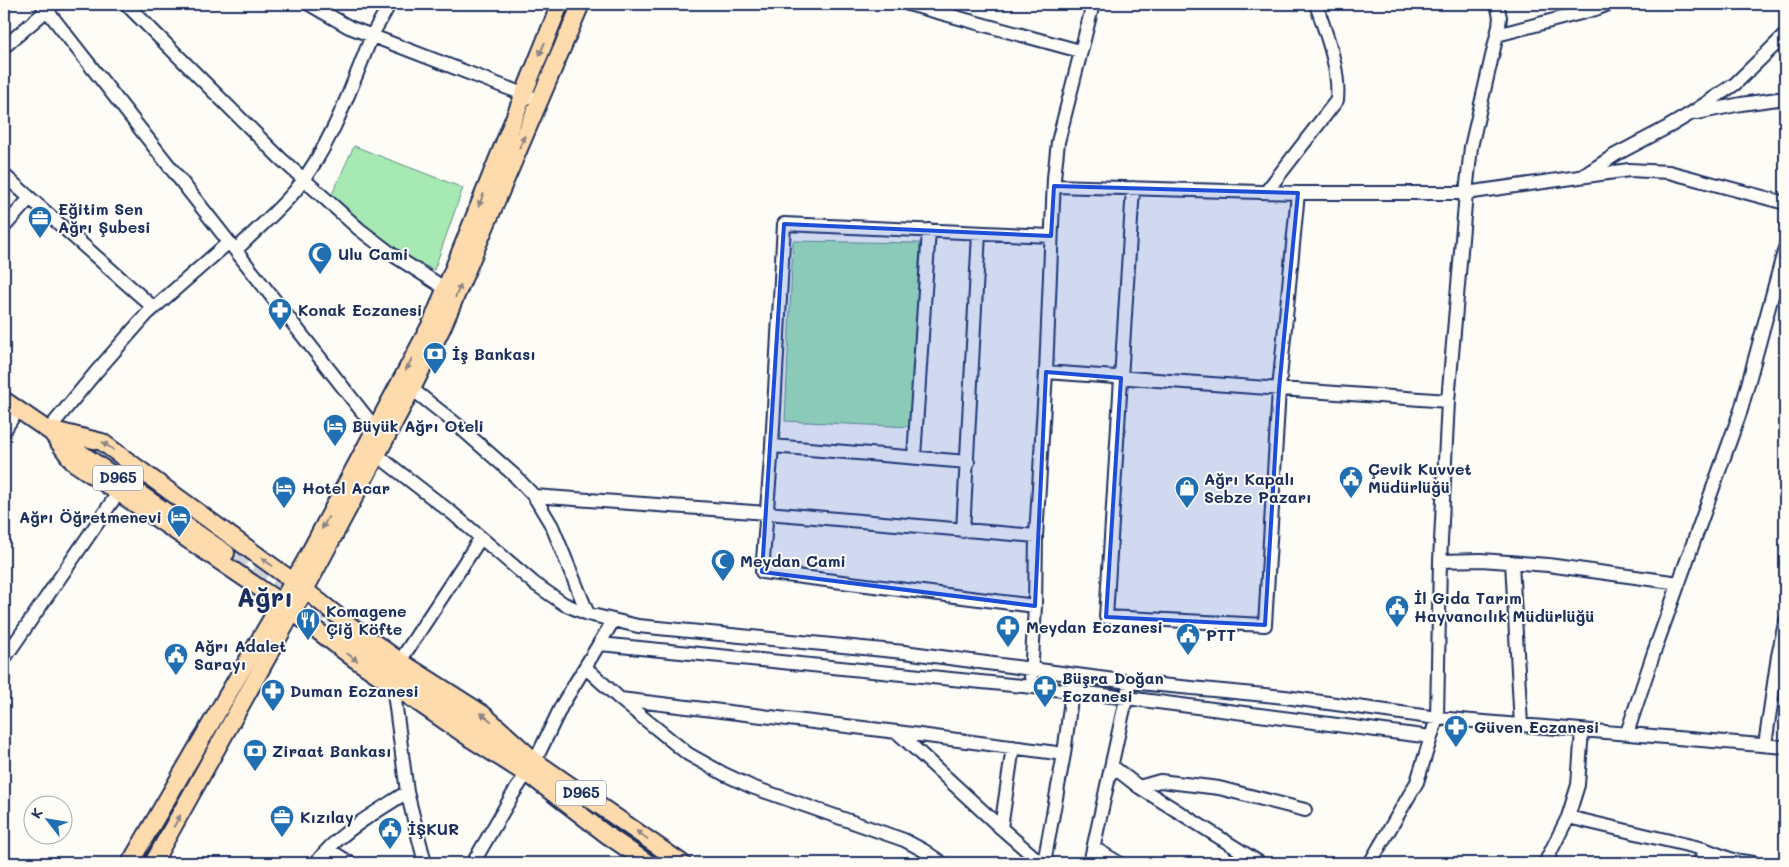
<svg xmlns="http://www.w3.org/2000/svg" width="1789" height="867" font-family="Mali,sans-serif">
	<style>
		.green { fill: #a7e9b2; stroke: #618c88 }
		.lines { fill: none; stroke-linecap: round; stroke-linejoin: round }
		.major-tunnel { stroke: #d0d3d8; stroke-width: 16; stroke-dasharray: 16 8; stroke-linecap: butt }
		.minor-casing { stroke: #1b2f5e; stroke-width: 16 }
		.major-casing { stroke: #1b2f5e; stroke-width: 20 }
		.minor { stroke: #fdfcf7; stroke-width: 12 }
		.major { stroke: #fedbac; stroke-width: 16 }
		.oneway { fill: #8c8585 }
		.marked { fill: #1d4ed8; fill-opacity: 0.2; stroke: #1d4ed8; stroke-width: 4; stroke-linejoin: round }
		.labels { text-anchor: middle; stroke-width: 4; stroke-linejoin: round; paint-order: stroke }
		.shield { fill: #fdfcf7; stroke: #5f6c8c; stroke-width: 1 }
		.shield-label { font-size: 15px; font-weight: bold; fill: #1b2f5e }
		.poi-label { font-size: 16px; font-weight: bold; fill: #1b2f5e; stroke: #fdfcf7; text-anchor: start }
		.town-label { font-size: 26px; font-weight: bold; fill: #1b2f5e; stroke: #fdfcf7 }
	</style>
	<rect width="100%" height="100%" fill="#fdfcf7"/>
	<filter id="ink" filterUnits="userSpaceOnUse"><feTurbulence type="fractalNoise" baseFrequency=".02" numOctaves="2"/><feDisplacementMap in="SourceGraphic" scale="10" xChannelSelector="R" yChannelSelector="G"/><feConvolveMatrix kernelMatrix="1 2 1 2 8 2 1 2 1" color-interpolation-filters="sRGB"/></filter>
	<g filter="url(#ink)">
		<!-- green -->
		<path class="green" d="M 354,146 L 463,188 L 434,270 L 387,248 L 332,194 Z
			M 793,241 L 920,243 L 911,427 L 785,421 Z"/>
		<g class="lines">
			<!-- major-tunnel -->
			<path class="major-tunnel" d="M 232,557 L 341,634"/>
			<defs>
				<path id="minor" d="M 42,4 L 375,428
					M 126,4 L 280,158 L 359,229 L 393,255 L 446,289
					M 309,4 L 349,27 L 531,97
					M 908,4 L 1080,51
					M 1497,35 L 1596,9 L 1608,4
					M 4,47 L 54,4
					M 1697,113 L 1741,104 L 1785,98
					M 4,175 L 154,308
					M 1583,176 L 1615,155 L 1668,127 L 1690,114 L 1735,84 L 1785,35
					M 1054,186 L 1298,193 L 1466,193 L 1629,170 L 1669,172 L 1785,203
					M 1133,188 L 1106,617 L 1265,625 L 1279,389 L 1298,193
					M 1266,192 L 1337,100 C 1340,68 1326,34 1316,4
					M 4,227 L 30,198
					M 236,250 C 255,231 277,212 295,191 C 331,146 350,90 371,38 C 376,26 384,16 389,4
					M 1046,372 L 1448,401
					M 412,389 L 455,423 L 514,475 L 534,496 L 552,526 L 588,614
					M 49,429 L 96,372 L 147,314 L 229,242
					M 4,431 L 18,409
					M 772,446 L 968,462
					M 377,455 L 452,513 L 535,584 L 564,604 L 588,614 L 638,626 L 904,652 L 1129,682 L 1285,697 L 1437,718 L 1785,747
					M 914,457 L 929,230
					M 534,496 L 767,513 L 1036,536
					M 963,531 L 979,233
					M 1440,561 L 1481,560 L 1548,565 L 1679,583
					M 1512,562 L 1521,725
					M 1035,606 L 762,572 L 772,446 L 784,224 L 1051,236
					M 600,644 L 1072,691 L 1431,737
					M 4,659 L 118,493
					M 400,661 L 480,539
					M 586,668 L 620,699 L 688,754 L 724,774 L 752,787 L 904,840 L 923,850 L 942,863
					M 1031,677 L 1035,606 L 1036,536 L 1046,372 L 1054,178 L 1058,142 L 1093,4
					M 393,685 L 407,792 L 425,863
					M 620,699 L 897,732 L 1064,754
					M 897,732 L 1001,828 L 1041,863
					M 1627,733 L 1654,652 L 1741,410 L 1785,248
					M 1765,745 L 1778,656 L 1785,623
					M 1112,766 L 1139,787 L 1260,863
					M 1139,787 L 1160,781 L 1219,788 L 1305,810
					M 1568,817 L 1704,849 L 1733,860 L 1754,863
					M 1001,828 L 1013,747
					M 1094,848 L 1119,863
					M 328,849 L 350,863
					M 316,863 C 339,832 375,813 407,792
					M 473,863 L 513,794 L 535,761 L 562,705 L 613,621
					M 1044,863 L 1064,754 L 1073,683
					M 1090,863 L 1128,690
					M 1370,863 L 1417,782 L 1437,718 L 1440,561 L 1448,401 L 1466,193 L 1471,147 L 1499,26 L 1500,17 L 1497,4
					M 1545,863 L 1568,817 L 1578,785 L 1582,730
					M 1700,863 L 1704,849"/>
				<path id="major" d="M 4,400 L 226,553
					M 49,429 L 102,442 L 305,590 L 348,624 L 400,661 L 483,714 L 535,761
					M 49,429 L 73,462 L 280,602 L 353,658 L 471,739 L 526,774
					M 341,634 L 478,727 L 535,761 L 682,863
					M 519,767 L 607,835 L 648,863
					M 130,863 L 305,561 L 432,322 L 560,4
					M 153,863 L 305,590 L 412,389 L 442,328 L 581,4"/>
			</defs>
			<!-- minor casing -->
			<use href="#minor" class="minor-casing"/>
			<!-- major casing -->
			<use href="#major" class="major-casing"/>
			<!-- minor -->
			<use href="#minor" class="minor"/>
			<!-- major -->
			<use href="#major" class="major"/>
		</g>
		<!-- one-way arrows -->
		<defs><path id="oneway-solid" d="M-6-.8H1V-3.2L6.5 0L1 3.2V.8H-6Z" transform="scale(1.25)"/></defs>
		<g class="oneway">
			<use href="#oneway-solid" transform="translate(542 49) rotate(112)"/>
			<use href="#oneway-solid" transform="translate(522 142) rotate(-67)"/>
			<use href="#oneway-solid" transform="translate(481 200) rotate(112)"/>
			<use href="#oneway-solid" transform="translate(458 291) rotate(-67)"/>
			<use href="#oneway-solid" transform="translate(409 364) rotate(118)"/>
			<use href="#oneway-solid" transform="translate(108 446) rotate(-146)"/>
			<use href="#oneway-solid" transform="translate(325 523) rotate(118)"/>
			<use href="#oneway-solid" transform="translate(267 562) rotate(-144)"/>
			<use href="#oneway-solid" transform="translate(352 657) rotate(36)"/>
			<use href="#oneway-solid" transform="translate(486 717) rotate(-141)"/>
			<use href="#oneway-solid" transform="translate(177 821) rotate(-61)"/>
			<use href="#oneway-solid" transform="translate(642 835) rotate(-145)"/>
		</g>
	</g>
	<!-- marked area -->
	<path class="marked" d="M 1054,186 L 1298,193 L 1279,389 L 1265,625 L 1106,617 L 1121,378 L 1046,372 L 1035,606 L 762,572 L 784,224 L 1051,236 Z"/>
	<!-- icons -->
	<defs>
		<symbol id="office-pin" viewBox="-11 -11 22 30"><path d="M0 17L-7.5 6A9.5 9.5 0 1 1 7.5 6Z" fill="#1f6fb2" stroke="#fdfcf7"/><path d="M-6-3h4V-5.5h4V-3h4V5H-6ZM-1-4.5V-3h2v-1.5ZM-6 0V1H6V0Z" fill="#fff"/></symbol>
		<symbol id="mosque-pin" viewBox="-11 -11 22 30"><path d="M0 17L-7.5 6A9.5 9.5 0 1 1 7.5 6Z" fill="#1f6fb2" stroke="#fdfcf7"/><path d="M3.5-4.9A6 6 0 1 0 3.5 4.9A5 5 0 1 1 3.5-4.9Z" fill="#fff"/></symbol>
		<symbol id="pharmacy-pin" viewBox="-11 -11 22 30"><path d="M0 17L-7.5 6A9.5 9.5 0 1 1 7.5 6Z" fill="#1f6fb2" stroke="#fdfcf7"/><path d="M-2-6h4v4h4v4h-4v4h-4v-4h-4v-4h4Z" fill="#fff"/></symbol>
		<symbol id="bank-pin" viewBox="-11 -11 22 30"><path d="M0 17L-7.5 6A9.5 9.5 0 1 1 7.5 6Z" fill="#1f6fb2" stroke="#fdfcf7"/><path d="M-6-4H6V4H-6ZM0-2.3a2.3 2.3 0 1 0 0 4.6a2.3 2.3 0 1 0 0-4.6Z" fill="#fff"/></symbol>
		<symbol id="hotel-pin" viewBox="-11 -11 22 30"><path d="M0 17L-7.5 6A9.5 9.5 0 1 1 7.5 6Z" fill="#1f6fb2" stroke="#fdfcf7"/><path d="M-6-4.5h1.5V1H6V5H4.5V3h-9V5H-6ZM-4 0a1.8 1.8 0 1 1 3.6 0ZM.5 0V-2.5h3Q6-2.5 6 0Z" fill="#fff"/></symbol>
		<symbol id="civic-pin" viewBox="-11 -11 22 30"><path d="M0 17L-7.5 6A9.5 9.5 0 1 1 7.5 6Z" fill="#1f6fb2" stroke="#fdfcf7"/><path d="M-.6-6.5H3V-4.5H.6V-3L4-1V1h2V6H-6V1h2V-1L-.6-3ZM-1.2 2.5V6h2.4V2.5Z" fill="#fff"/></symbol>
		<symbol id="shop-pin" viewBox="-11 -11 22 30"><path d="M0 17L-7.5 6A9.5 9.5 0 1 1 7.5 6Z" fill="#1f6fb2" stroke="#fdfcf7"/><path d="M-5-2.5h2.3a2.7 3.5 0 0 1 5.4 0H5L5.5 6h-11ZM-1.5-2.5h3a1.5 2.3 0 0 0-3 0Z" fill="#fff"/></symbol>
		<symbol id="restaurant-pin" viewBox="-11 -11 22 30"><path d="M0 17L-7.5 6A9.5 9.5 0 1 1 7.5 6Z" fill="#1f6fb2" stroke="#fdfcf7"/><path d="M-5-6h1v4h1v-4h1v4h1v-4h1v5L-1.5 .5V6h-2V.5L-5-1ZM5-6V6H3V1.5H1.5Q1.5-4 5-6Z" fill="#fff"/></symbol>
	</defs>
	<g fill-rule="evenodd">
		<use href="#office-pin" x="26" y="204" width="28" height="38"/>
		<use href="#mosque-pin" x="306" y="240" width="28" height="38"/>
		<use href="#pharmacy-pin" x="266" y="296" width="28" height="38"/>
		<use href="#bank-pin" x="421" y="340" width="28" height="38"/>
		<use href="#hotel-pin" x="321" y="412" width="28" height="38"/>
		<use href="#civic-pin" x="1337" y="464" width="28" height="38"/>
		<use href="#hotel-pin" x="270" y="474" width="28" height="38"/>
		<use href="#shop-pin" x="1173" y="474" width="28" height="38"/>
		<use href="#hotel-pin" x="165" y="503" width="28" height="38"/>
		<use href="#mosque-pin" x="709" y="547" width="28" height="38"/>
		<use href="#civic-pin" x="1383" y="593" width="28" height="38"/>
		<use href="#restaurant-pin" x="294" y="606" width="28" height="38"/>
		<use href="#pharmacy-pin" x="994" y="613" width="28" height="38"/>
		<use href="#civic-pin" x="1174" y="621" width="28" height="38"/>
		<use href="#civic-pin" x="162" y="641" width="28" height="38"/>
		<use href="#pharmacy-pin" x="1031" y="673" width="28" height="38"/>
		<use href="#pharmacy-pin" x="259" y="677" width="28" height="38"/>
		<use href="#pharmacy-pin" x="1442" y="713" width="28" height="38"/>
		<use href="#bank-pin" x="241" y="737" width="28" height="38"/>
		<use href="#office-pin" x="268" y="803" width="28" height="38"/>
		<use href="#civic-pin" x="376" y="815" width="28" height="38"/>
	</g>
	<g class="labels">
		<!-- shield labels -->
		<g class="shield">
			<rect x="93" y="465.5" width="50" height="25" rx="4"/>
			<rect x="556" y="780.5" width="50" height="25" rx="4"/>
		</g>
		<g class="shield-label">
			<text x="118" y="483">D965</text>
			<text x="581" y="798">D965</text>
		</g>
		<!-- poi labels -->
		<g class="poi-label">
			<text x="58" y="215">Eğitim Sen<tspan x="58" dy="18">Ağrı Şubesi</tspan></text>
			<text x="338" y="260">Ulu Cami</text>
			<text x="298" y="316">Konak Eczanesi</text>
			<text x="452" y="360">İş Bankası</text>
			<text x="352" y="432">Büyük Ağrı Oteli</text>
			<text x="1368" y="475">Çevik Kuvvet<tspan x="1368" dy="18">Müdürlüğü</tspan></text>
			<text x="1204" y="485">Ağrı Kapalı<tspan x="1204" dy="18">Sebze Pazarı</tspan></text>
			<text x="302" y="494">Hotel Acar</text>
			<text x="162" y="523" text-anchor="end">Ağrı Öğretmenevi</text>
			<text x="740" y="567">Meydan Cami</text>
			<text x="1414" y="604">İl Gıda Tarım<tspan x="1414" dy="18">Hayvancılık Müdürlüğü</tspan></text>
			<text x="326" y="617">Komagene<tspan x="326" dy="18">Çiğ Köfte</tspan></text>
			<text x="1026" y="633">Meydan Eczanesi</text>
			<text x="1206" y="641">PTT</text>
			<text x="194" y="652">Ağrı Adalet<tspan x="194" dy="18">Sarayı</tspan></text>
			<text x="1062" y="684">Büşra Doğan<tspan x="1062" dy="18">Eczanesi</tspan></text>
			<text x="290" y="697">Duman Eczanesi</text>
			<text x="1474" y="733">Güven Eczanesi</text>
			<text x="272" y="757">Ziraat Bankası</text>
			<text x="300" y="823">Kızılay</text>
			<text x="408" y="835">İŞKUR</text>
		</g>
		<!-- town labels -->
		<g class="town-label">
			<text x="265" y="607">Ağrı</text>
		</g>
	</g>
	<!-- margin -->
	<rect width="1789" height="867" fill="none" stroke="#fdfcf7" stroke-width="20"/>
	<rect x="10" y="10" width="1769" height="847" fill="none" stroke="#1b2f5e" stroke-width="2" filter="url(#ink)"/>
	<!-- north arrow -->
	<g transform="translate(48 820) rotate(301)"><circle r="24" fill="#fdfcf7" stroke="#a3aaba"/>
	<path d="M0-4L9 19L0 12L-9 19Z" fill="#1f6fb2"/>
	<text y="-8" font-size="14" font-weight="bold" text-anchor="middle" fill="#1b2f5e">K</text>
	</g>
</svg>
